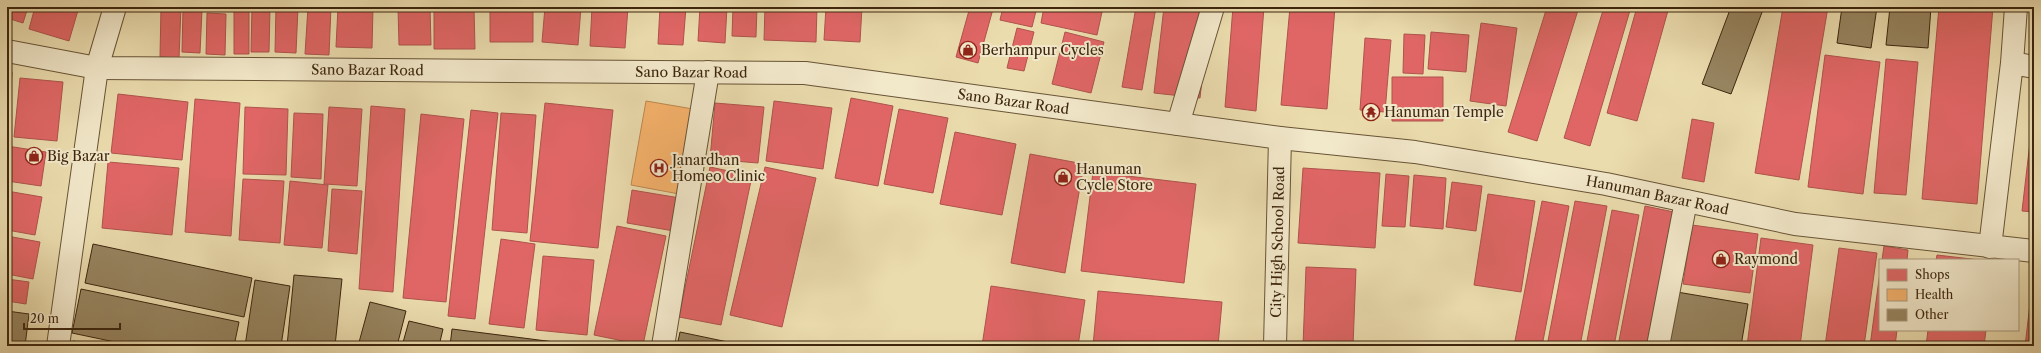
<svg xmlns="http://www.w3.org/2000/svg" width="2041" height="353" font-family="'Libre Caslon Text',serif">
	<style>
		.shops { fill: #e06666; stroke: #af534c }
		.health { fill: #f6b26b; stroke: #be884f }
		.building { fill: #978561; stroke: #3d260e }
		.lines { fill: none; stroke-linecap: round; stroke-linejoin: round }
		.minor-casing { stroke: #685436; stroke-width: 24 }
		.tertiary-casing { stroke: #685436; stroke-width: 24 }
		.minor { stroke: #f2e8ca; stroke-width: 22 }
		.tertiary { stroke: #f2e8ca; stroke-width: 22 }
		.labels { text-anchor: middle; stroke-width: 4; stroke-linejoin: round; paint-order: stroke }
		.poi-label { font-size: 14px; fill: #3d260e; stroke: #f2e8ca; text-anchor: start }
		.street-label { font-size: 14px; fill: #3d260e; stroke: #f2e8ca }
	</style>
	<rect width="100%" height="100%" fill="#ebdcae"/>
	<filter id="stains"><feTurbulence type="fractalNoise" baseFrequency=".005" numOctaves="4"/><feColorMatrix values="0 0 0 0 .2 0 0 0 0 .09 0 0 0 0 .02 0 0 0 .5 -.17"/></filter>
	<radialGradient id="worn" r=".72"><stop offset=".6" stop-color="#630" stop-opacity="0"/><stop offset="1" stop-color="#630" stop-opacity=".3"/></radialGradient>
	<!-- shops -->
	<path class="shops" d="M 7,7 L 28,7 L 23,23 L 7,18 Z
		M 35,7 L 79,7 L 69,41 L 29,29 Z
		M 161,7 L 181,7 L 179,58 L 160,57 Z
		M 234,7 L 249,7 L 249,54 L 234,54 Z
		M 252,7 L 270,7 L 269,52 L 251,52 Z
		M 276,7 L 298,7 L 296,53 L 275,52 Z
		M 308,7 L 331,7 L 329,55 L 305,54 Z
		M 338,7 L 373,7 L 372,48 L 336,47 Z
		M 398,7 L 430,7 L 431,45 L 399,45 Z
		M 434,7 L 474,7 L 475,49 L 434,49 Z
		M 490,7 L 533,7 L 533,42 L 490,42 Z
		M 545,7 L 581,7 L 578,45 L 542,42 Z
		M 592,7 L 628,7 L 625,48 L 590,46 Z
		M 660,7 L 686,7 L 683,45 L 658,44 Z
		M 700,7 L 727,7 L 725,43 L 698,41 Z
		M 733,7 L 757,7 L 756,37 L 732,36 Z
		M 765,7 L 817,7 L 816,42 L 764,40 Z
		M 826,7 L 862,7 L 860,42 L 824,40 Z
		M 970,7 L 993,9 L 978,63 L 956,57 Z
		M 1003,7 L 1037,7 L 1032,27 L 1000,20 Z
		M 1044,7 L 1075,7 L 1102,12 L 1097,35 L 1041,23 Z
		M 1136,7 L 1156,7 L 1142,90 L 1122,87 Z
		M 1164,7 L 1210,7 L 1200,98 L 1154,93 Z
		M 1233,7 L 1264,7 L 1256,111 L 1225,107 Z
		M 1290,7 L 1335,7 L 1327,109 L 1281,105 Z
		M 1547,7 L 1579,7 L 1537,141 L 1508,132 Z
		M 1604,7 L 1631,7 L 1590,146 L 1564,138 Z
		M 1637,7 L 1669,7 L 1637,121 L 1607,113 Z
		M 1783,7 L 1828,7 L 1799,180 L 1755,173 Z
		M 1939,7 L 1993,7 L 1977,204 L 1922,199 Z
		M 183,9 L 202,10 L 200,53 L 182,52 Z
		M 207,13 L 226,14 L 225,55 L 206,54 Z
		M 1481,23 L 1517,28 L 1506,106 L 1470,101 Z
		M 1017,28 L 1034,32 L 1024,71 L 1007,68 Z
		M 1065,32 L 1104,42 L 1091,93 L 1052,84 Z
		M 1431,32 L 1469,35 L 1466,72 L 1428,69 Z
		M 1404,34 L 1425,35 L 1423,74 L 1403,73 Z
		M 1365,38 L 1391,40 L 1385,112 L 1360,110 Z
		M 1825,55 L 1880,62 L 1863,194 L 1808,187 Z
		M 1886,59 L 1918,62 L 1906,195 L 1874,193 Z
		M 7,72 L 12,72 L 9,128 L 7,128 Z
		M 1392,77 L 1443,77 L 1443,121 L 1392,121 Z
		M 20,78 L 63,82 L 57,141 L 14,137 Z
		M 118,94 L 188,102 L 182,160 L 111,153 Z
		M 851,98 L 893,106 L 878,186 L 835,178 Z
		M 195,99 L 240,103 L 231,236 L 185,232 Z
		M 774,101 L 832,108 L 823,169 L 766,161 Z
		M 545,103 L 613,110 L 598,248 L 530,241 Z
		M 715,103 L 764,107 L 758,163 L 710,159 Z
		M 371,106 L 405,109 L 393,292 L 359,289 Z
		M 245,107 L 288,109 L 286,175 L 243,174 Z
		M 329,107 L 362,109 L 357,186 L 324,184 Z
		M 899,109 L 948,118 L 933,193 L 884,184 Z
		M 471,110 L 498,113 L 475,319 L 448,316 Z
		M 294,113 L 323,114 L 321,179 L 291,177 Z
		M 501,113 L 536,115 L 527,233 L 492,230 Z
		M 421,114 L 464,119 L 446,302 L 403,298 Z
		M 1692,119 L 1714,123 L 1704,182 L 1682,178 Z
		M 955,132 L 1016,144 L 1002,215 L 940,204 Z
		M 2030,142 L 2034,142 L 2034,212 L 2022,211 Z
		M 7,146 L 46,152 L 41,186 L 7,181 Z
		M 1030,154 L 1084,164 L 1065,273 L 1011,263 Z
		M 108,162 L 179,168 L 172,235 L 102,228 Z
		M 710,167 L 752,176 L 721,325 L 679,317 Z
		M 765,167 L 816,178 L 782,327 L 730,315 Z
		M 1303,168 L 1380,173 L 1375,248 L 1298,243 Z
		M 1093,172 L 1196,184 L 1184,283 L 1081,271 Z
		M 1386,174 L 1409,176 L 1405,227 L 1382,226 Z
		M 1414,175 L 1446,178 L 1443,229 L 1410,226 Z
		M 243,179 L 284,181 L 280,243 L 239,240 Z
		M 290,181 L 328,185 L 322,248 L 284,245 Z
		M 1452,182 L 1482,186 L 1476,231 L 1446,227 Z
		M 332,189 L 362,191 L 357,254 L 328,251 Z
		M 632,190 L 680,198 L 674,231 L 627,223 Z
		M 7,191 L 42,197 L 35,235 L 7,230 Z
		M 1488,194 L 1535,201 L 1521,292 L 1474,285 Z
		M 1542,201 L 1569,206 L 1542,346 L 1514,346 Z
		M 1575,201 L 1607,206 L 1580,346 L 1547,346 Z
		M 1645,206 L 1674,212 L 1648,346 L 1618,346 Z
		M 1612,210 L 1639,215 L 1614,346 L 1586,346 Z
		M 1692,225 L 1758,234 L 1750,293 L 1683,284 Z
		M 617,226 L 666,236 L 643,345 L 594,335 Z
		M 7,236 L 40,242 L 33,279 L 7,274 Z
		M 1761,238 L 1813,245 L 1800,346 L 1747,346 Z
		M 501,239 L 535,244 L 524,328 L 489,324 Z
		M 1884,246 L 1908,250 L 1907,260 L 1882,260 Z
		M 1839,248 L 1877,253 L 1864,346 L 1825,346 Z
		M 1937,255 L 1980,260 L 1936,260 Z
		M 543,256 L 594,260 L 587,335 L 536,330 Z
		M 1306,267 L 1356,269 L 1353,346 L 1303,346 Z
		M 2034,270 L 2034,346 L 2025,346 Z
		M 1880,272 L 1880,330 L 1897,330 L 1895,346 L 1870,346 Z
		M 7,279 L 29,282 L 26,304 L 7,301 Z
		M 991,286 L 1085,300 L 1078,346 L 982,346 Z
		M 1098,291 L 1222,302 L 1218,346 L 1093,346 Z
		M 1928,330 L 1986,330 L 1984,346 L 1926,346 Z"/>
	<!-- health -->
	<path class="health" d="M 646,101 L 705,111 L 690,196 L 631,185 Z"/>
	<!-- building -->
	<path class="building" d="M 1731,7 L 1764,7 L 1731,94 L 1702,84 Z
		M 1842,7 L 1877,7 L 1871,48 L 1837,43 Z
		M 1890,7 L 1931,7 L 1928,48 L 1886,45 Z
		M 93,244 L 252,278 L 244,317 L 85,283 Z
		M 294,275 L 342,279 L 335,346 L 287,346 Z
		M 255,280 L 290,286 L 281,346 L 245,346 Z
		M 81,289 L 239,322 L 234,346 L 134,346 L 72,333 Z
		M 1677,292 L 1748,304 L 1741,346 L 1668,346 Z
		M 370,302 L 406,311 L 397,346 L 358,346 Z
		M 7,311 L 29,314 L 25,346 L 7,346 Z
		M 409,321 L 443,329 L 439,346 L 402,346 Z
		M 452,329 L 586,346 L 450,346 Z
		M 680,332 L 747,346 L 677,346 Z
		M 73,341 L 105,346 L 72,346 Z"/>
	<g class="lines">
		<defs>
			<path id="minor" d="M 2012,63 L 2034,67
				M 1178,124 L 1213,7
				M 1990,247 L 2012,63 L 2016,7
				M 58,346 L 97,68 L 115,7
				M 663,346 L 708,72
				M 1658,346 L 1686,201"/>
			<g id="tertiary">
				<path id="s1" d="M 7,51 L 97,68 L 805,73 L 1280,138 L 1415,152 L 1606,184 L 1795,224 L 2034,251"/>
				<path id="s2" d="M 1275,346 L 1280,138"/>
			</g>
		</defs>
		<!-- minor casing -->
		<use href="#minor" class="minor-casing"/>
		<!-- tertiary casing -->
		<use href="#tertiary" class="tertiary-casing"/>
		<!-- minor -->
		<use href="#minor" class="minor"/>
		<!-- tertiary -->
		<use href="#tertiary" class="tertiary"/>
	</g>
	<!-- icons -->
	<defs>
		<symbol id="shop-ring" viewBox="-11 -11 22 22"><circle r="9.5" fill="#f2e8ca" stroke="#8f2418" stroke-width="1.5"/><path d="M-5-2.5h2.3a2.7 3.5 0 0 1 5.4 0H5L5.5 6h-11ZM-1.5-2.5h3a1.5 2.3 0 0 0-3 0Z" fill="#8f2418"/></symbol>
		<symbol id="temple-ring" viewBox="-11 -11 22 22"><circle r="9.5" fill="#f2e8ca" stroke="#8f2418" stroke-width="1.5"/><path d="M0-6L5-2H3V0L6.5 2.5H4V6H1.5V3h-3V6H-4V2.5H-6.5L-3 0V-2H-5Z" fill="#8f2418"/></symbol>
		<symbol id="hospital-ring" viewBox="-11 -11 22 22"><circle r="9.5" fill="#f2e8ca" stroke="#8f2418" stroke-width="1.5"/><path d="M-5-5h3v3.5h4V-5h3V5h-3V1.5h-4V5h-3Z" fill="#8f2418"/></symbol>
	</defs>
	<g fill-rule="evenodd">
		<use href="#shop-ring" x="958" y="40" width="20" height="20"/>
		<use href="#temple-ring" x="1361" y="102" width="20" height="20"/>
		<use href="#shop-ring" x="24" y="146" width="20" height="20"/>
		<use href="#hospital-ring" x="649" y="158" width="20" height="20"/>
		<use href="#shop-ring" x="1053" y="167" width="20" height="20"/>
		<use href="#shop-ring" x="1711" y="249" width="20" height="20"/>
	</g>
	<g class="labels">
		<!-- poi labels -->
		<g class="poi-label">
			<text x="981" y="55">Berhampur Cycles</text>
			<text x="1384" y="117">Hanuman Temple</text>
			<text x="47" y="161">Big Bazar</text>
			<text x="672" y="165">Janardhan<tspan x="672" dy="16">Homeo Clinic</tspan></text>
			<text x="1076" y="174">Hanuman<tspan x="1076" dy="16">Cycle Store</tspan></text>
			<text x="1734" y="264">Raymond</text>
		</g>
		<!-- street labels -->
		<g class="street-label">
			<text dy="5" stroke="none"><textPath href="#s1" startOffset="362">Sano Bazar Road</textPath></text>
			<text dy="5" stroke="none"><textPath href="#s1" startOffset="686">Sano Bazar Road</textPath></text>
			<text dy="5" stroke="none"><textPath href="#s1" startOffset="1010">Sano Bazar Road</textPath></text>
			<text dy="5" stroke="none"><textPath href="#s1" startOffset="1661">Hanuman Bazar Road</textPath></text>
			<text dy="5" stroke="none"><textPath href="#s2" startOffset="104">City High School Road</textPath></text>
		</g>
	</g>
	<!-- margin -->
	<rect width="2041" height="353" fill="none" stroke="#ebdcae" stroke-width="24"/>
	<rect x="8" y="8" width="2025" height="337" fill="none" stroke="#3d260e" stroke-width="2"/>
	<rect x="12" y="12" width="2017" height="329" fill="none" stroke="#3d260e"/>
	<!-- legend -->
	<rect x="1879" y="259" width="140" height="72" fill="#f2e8ca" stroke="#aa9a7f"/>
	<rect x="1887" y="269" width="20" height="12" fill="#e06666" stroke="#aa9a7f"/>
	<text x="1915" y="279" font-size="12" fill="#3d260e">Shops</text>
	<rect x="1887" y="289" width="20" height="12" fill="#f6b26b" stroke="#aa9a7f"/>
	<text x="1915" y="299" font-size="12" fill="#3d260e">Health</text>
	<rect x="1887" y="309" width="20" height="12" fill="#978561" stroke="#aa9a7f"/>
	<text x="1915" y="319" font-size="12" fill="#3d260e">Other</text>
	<!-- scale -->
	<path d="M24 323v6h96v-6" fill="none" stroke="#3d260e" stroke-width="2"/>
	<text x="30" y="323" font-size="12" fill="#3d260e" stroke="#f2e8ca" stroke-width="3" paint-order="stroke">20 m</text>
	<rect width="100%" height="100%" filter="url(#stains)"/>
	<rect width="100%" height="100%" fill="url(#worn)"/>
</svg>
